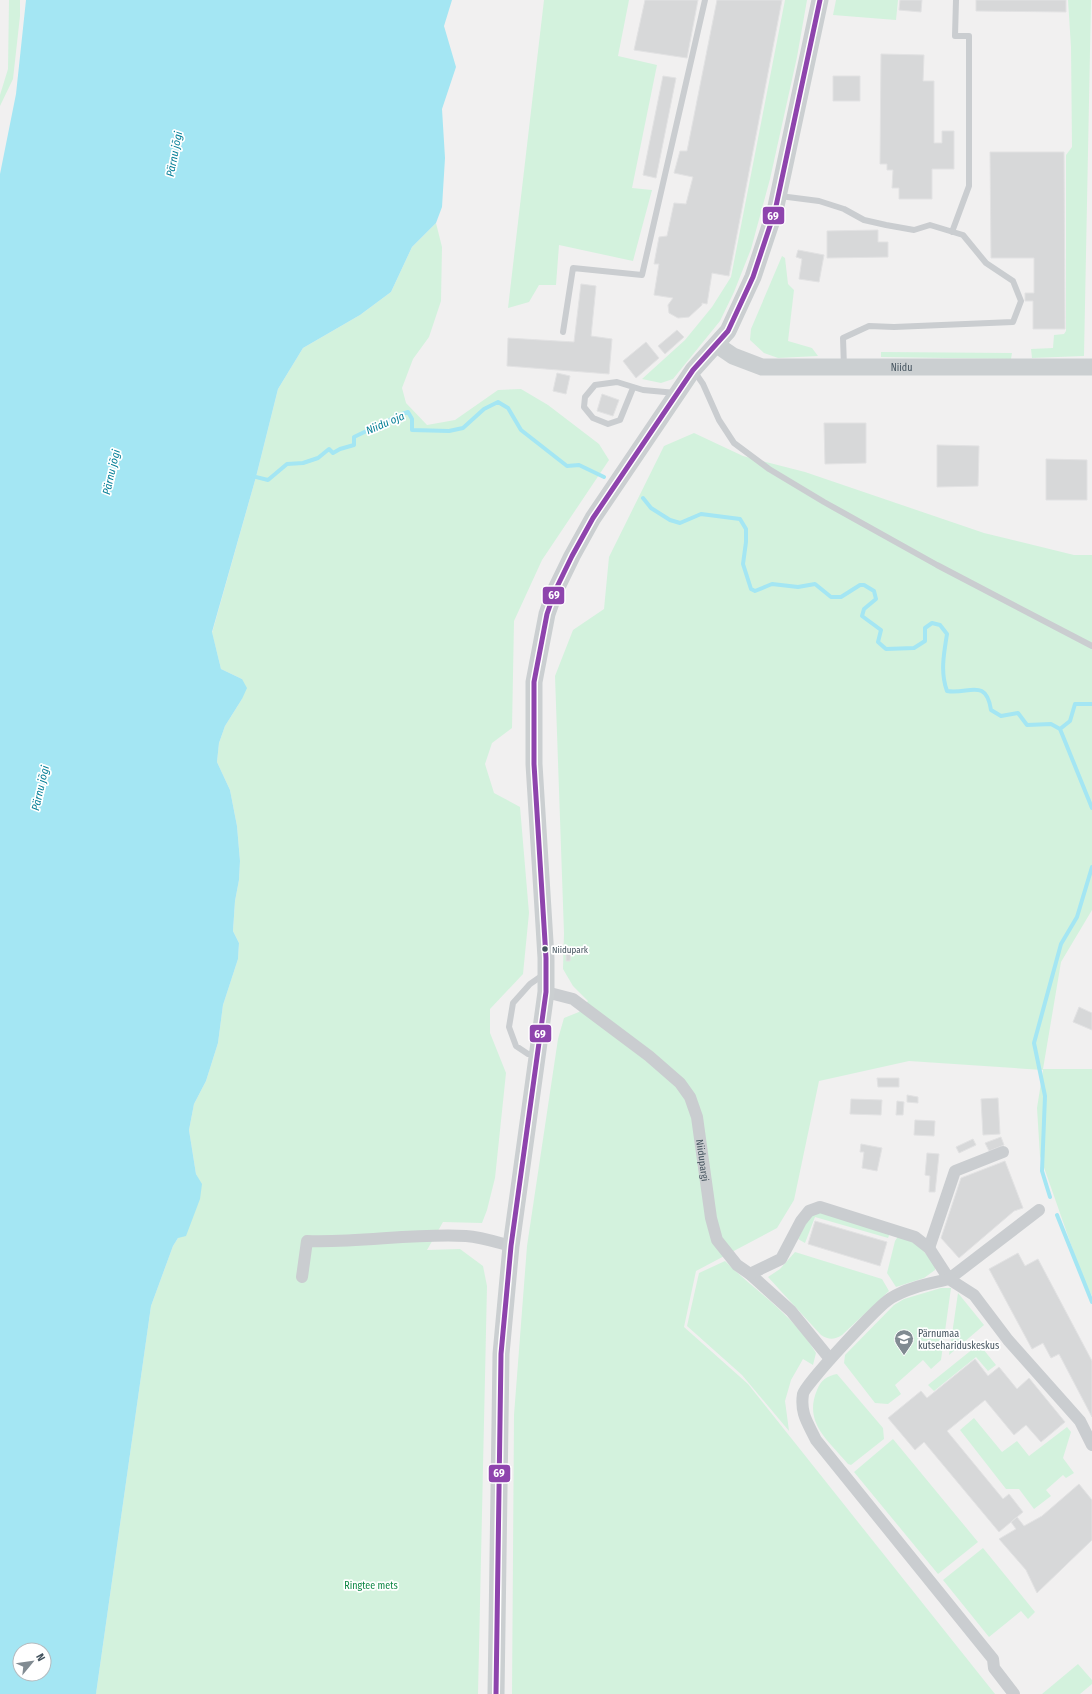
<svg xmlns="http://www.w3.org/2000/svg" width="1092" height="1694" font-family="'Fira Sans Condensed',sans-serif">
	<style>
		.green { fill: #d3f2dd }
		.water { fill: #a4e6f3; fill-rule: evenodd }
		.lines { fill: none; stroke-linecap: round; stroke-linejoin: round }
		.stream { stroke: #a4e6f3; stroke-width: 4 }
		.building { fill: #d7d8d9; stroke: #e2e2e3 }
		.lane { stroke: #cacdd0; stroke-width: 6 }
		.street { stroke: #cacdd0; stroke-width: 12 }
		.secondary { stroke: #cbcfd1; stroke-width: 17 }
		.bus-1-casing { stroke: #fff; stroke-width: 8 }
		.bus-1 { stroke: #8e44ad; stroke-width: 5 }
		.bus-dot { fill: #45545f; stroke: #fff; stroke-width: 1.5 }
		.labels { text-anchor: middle; stroke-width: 3.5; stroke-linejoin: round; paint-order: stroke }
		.bus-label { font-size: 9px; fill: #45545f; stroke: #fff; text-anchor: start }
		.street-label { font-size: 10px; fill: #45545f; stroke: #fff }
		.poi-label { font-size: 10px; fill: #45545f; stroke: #fff; text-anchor: start }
		.park-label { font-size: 10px; fill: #0f8745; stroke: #fff }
		.water-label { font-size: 11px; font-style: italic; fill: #037e96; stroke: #fff }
		.line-badge { stroke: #fff; stroke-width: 1.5 }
		.badge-label { font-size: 11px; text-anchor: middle; font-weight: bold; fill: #fff }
	</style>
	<rect width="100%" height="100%" fill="#f1f0f0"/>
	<!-- green -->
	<path class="green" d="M 9,0 L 20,0 L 20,16 L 13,79 L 0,106 L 0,95 L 8,69 Z
		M 544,0 L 629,0 L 618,56 L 657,65 L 632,188 L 652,190 L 633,261 L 559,245 L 556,285 L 539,285 L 529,302 L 508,308 Z
		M 785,0 L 807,0 L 797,57 L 770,179 L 751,249 L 734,292 L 720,321 L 673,379 L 661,383 L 642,379 L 685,340 L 712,307 L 731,277 Z
		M 836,0 L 898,0 L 896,20 L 833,15 Z
		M 1068,0 L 1091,0 L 1084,356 L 1032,358 L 1031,349 L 1053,348 L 1054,335 L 1064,334 L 1066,331 L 1066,155 L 1072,147 L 1071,47 Z
		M 436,223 L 442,247 L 441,301 L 429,337 L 413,359 L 402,388 L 406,403 L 427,425 L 455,420 L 498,390 L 521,389 L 548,405 L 599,444 L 609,460 L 542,560 L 514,621 L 512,728 L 492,743 L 485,764 L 494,793 L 520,807 L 529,913 L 523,974 L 490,1009 L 490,1033 L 506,1073 L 495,1178 L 487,1210 L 482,1223 L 443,1222 L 427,1250 L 460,1249 L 483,1266 L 487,1286 L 478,1694 L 96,1694 L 151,1306 L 173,1246 L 178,1238 L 201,1184 L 196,1174 L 189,1130 L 194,1104 L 206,1081 L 218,1043 L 223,1005 L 238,959 L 239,943 L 233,931 L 235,901 L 239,880 L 240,861 L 237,826 L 230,790 L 217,762 L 219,743 L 225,726 L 242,699 L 242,679 L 221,669 L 212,633 L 256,477 L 278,389 L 303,348 L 360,315 L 391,292 L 412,247 Z
		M 782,256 L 785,258 L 788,284 L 794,290 L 788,341 L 812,348 L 818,356 L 778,358 L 764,353 L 750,340 L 751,329 Z
		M 881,352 L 1012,353 L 1011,359 L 881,357 Z
		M 694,433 L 743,456 L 805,472 L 984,533 L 1074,555 L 1092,555 L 1092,910 L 1061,962 L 1043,1069 L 1092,1069 L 1092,1296 L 1082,1276 L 1040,1156 L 1037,1108 L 1043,1070 L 909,1061 L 819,1081 L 794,1200 L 777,1228 L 696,1271 L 684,1327 L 748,1384 L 995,1694 L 512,1694 L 514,1415 L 527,1246 L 558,1039 L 564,1018 L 579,1012 L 588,1001 L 573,986 L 563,969 L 564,933 L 555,676 L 573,630 L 604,609 L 609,557 L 664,446 Z
		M 821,1211 L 890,1233 L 888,1238 L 815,1217 L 805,1243 L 798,1239 L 810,1216 Z
		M 899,1235 L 916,1242 L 935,1265 L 935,1270 L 924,1278 L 896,1287 L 887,1273 L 895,1241 Z
		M 795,1252 L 882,1279 L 889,1291 L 842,1335 C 834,1340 829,1340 821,1335 L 768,1277 L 780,1269 Z
		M 725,1261 C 755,1291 794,1315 816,1353 L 813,1365 L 803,1359 L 791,1380 L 785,1401 L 789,1431 L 742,1375 L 687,1326 L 699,1273 Z
		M 941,1288 L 951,1288 L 941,1360 L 931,1369 L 923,1360 L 895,1385 L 901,1394 L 888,1404 L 875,1403 L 844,1363 L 845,1355 L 894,1305 L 904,1299 Z
		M 958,1293 L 984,1325 L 949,1355 Z
		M 979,1344 L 996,1365 L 988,1371 L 976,1357 L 934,1391 L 928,1385 Z
		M 837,1374 L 883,1428 L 884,1439 L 851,1465 L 848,1464 C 829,1441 803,1423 817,1390 C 821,1380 827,1376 837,1374 Z
		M 974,1418 L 1002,1452 L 1017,1441 L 1029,1456 L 1067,1427 L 1071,1432 L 1063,1458 L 1074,1473 L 1066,1478 L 1063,1475 L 1046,1490 L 1051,1496 L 1034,1509 L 1019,1489 L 1006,1489 L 960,1430 Z
		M 893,1439 L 978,1542 L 938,1574 L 854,1472 Z
		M 983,1548 L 1035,1612 L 1028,1619 L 1021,1611 L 989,1637 L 943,1580 Z
		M 1078,1664 L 1092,1680 L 1092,1684 L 1080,1694 L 1042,1694 Z"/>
	<!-- water -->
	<path class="water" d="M 26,0 L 452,0 L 444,26 L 456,67 L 442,109 L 445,158 L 442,207 L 436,223 L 412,247 L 391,292 L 360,315 L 303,348 L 278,389 L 256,477 L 212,632 L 221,669 L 242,679 L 247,688 L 242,699 L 225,726 L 219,743 L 217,762 L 230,790 L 237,826 L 240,861 L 239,880 L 235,901 L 233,931 L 239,943 L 238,959 L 223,1005 L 218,1043 L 206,1081 L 194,1104 L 189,1130 L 196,1174 L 202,1184 L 200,1199 L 186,1236 L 178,1238 L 173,1246 L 151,1306 L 96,1694 L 0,1694 L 0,174 L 16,94 ZM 20,1650 L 44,1650 L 44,1674 L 20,1674 Z"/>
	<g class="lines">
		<!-- stream -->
		<path class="stream" d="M 252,476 L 268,480 L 287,464 L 303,463 L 318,458 L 329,449 L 333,453 L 340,449 L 354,445 L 354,437 L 402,414 L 408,412 L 412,419 L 412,430 L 449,431 L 463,428 L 484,409 L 498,402 L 508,408 L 521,430 L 567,466 L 579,465 L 604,477
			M 643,498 L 651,508 L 670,520 L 680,523 L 701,514 L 740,519 L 746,529 L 746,542 L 743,564 L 751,589 L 755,591 L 772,584 L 798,587 L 815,584 L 831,597 L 841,597 L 860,585 L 864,585 L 874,591 L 876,599 L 864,609 L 862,616 L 881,630 L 878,642 L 886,649 L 914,648 L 925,641 L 925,628 L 932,623 L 940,625 L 947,634 C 944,653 940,672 947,691 C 968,695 986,677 991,710 L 1001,716 L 1018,713 L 1027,725 L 1051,724 L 1060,729 L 1070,721 L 1075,704 L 1092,704
			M 1060,729 L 1092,808
			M 1050,1197 L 1042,1171 L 1045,1096 L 1034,1043 L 1061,944 L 1077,917 L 1092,867
			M 1057,1215 L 1092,1302"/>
	</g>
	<!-- building -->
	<path class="building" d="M 645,0 L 698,0 L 687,58 L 634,50 Z
		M 717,0 L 782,0 L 729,276 L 712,273 L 707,304 L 702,303 L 702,305 L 689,317 L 678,318 L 669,313 L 668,305 L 673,298 L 654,295 L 659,264 L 654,264 L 659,237 L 667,236 L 674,203 L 686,204 L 693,177 L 674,173 L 680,151 L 687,151 Z
		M 900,0 L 922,0 L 921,12 L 899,10 Z
		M 976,0 L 1066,0 L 1066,12 L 976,11 Z
		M 881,54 L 924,55 L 923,81 L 934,81 L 934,143 L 942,143 L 942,131 L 954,131 L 954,169 L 932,169 L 932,199 L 899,199 L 899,188 L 892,188 L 893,170 L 887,170 L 887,164 L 880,164 Z
		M 663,76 L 676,78 L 656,178 L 643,175 Z
		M 833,76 L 860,76 L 860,101 L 833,101 Z
		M 990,152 L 1064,152 L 1065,329 L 1033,329 L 1033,301 L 1025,301 L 1025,293 L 1034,293 L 1034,258 L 991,258 Z
		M 878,230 L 878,242 L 888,242 L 888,257 L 827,258 L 827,231 Z
		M 798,250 L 824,255 L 819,282 L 799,279 L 802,259 L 796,257 Z
		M 581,284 L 596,286 L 591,336 L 612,339 L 609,374 L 507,366 L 508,338 L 574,342 Z
		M 677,330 L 684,337 L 665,354 L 658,346 Z
		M 646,342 L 659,358 L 636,378 L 623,361 Z
		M 557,373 L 570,376 L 566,394 L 553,391 Z
		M 602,394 L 619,400 L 613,416 L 597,411 Z
		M 824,423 L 866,423 L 866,463 L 825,464 Z
		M 937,445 L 979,446 L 978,486 L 937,487 Z
		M 1046,459 L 1087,460 L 1087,500 L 1046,500 Z
		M 566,953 L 571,953 L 570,961 L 566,961 Z
		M 1079,1007 L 1092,1013 L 1092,1030 L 1073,1022 Z
		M 877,1078 L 899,1078 L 899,1087 L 878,1087 Z
		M 907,1095 L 918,1097 L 918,1103 L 907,1102 Z
		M 998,1098 L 1000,1134 L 983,1135 L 981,1099 Z
		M 851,1099 L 882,1100 L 881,1115 L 850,1114 Z
		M 897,1101 L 904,1102 L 903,1115 L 896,1115 Z
		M 915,1120 L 935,1121 L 934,1136 L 914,1135 Z
		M 1001,1137 L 1004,1145 L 989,1151 L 985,1143 Z
		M 973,1139 L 976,1145 L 959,1153 L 956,1147 Z
		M 861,1144 L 882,1148 L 877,1171 L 862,1168 L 864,1152 L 860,1152 Z
		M 927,1153 L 939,1154 L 935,1192 L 929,1192 L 930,1176 L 925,1175 Z
		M 1005,1161 L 1023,1208 L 1014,1211 L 959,1258 L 941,1238 L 961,1178 Z
		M 815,1221 L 887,1242 L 880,1266 L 808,1244 Z
		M 1018,1253 L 1025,1266 L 1038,1259 L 1092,1361 L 1092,1417 L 1059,1354 L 1051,1358 L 1043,1343 L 1032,1349 L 989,1269 Z
		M 975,1359 L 988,1376 L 999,1367 L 1017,1389 L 1029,1378 L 1065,1422 L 1041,1442 L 1026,1425 L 1014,1435 L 985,1400 L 947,1431 L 1003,1499 L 1009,1494 L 1023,1512 L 999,1532 L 924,1442 L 915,1450 L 888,1418 L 921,1391 L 927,1398 Z
		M 1079,1484 L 1092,1500 L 1092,1540 L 1037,1593 L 1026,1570 L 999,1539 L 1016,1529 L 1011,1522 L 1017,1517 L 1024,1526 L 1042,1516 Z"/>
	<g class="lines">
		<!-- lane -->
		<path class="lane" d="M 780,196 L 819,201 L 844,209 L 864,220 L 886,225 L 914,230 L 930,225 L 963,235 L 986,263 L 1013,281 L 1021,301 L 1013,322 L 894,327 L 869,326 L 843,338 L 844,367
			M 952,232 L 969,186 L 969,36 L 955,36 L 956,0
			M 563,332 L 573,268 L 642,275 L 705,0
			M 694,371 L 703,384 L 719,420 L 734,443 L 769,469 L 824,502 L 937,565 L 1092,646
			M 633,388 L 620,420 L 608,424 L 593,418 L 584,407 L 585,397 L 595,385 L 617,382 L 643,390 L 676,393
			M 536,1054 L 528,1054 L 516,1046 L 509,1027 L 513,1003 L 530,984 L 543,975"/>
		<!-- street -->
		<g class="street">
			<path id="s1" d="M 546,992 L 573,999 L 649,1056 L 680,1083 L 690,1097 L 697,1117 L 711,1218 L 717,1240 L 737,1265 L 750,1274 L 791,1311 L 830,1359"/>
			<path d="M 929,1248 L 955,1171 L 1003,1152"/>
			<path d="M 750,1274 L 781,1259 L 801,1221 L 809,1211 L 820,1207 L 915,1237 L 929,1248 L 949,1279 L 1039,1210"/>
			<path d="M 302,1277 L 307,1241 C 360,1243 413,1233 466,1236 C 481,1237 496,1242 511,1246"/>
			<path d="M 1014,1694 L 994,1668 L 993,1659 L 816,1440 C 808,1423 800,1414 803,1394 C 805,1384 880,1304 891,1298 C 909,1287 929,1284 949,1279 L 974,1295 L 1008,1340 L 1080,1421 L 1092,1445"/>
		</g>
		<!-- secondary -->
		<g class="secondary">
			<path id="s2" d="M 717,345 L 733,356 L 762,367 L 1092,367"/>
			<path d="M 496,1694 L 501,1354 L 511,1246 L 546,992 L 546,958 L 534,764 L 534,682 L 547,614 L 555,591 L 572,556 L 593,518 L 693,370 L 728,331 L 753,277 L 775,211 L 820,0"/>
		</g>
		<defs>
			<path id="bus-1" d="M 496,1694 L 501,1354 L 511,1246 L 546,992 L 546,958 L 534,764 L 534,682 L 547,614 L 555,591 L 572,556 L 593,518 L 693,370 L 728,331 L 753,277 L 775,211 L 820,0"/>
		</defs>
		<!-- bus-1 casing -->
		<use href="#bus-1" class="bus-1-casing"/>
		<!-- bus-1 -->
		<use href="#bus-1" class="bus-1"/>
	</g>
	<!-- icons -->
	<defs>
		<symbol id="school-pin" viewBox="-11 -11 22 30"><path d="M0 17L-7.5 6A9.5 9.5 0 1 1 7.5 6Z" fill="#818b92" stroke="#fff"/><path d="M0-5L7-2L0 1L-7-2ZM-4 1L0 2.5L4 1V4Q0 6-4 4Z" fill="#fff"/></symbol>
	</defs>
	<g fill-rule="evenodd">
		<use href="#school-pin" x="893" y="1328" width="22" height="30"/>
	</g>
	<!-- markers -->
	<circle class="bus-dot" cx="545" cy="949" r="3.5"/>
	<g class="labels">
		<!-- bus labels -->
		<g class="bus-label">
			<text x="552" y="953">Niidupark</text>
		</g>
		<!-- street labels -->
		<g class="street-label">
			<text dy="4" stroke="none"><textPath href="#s2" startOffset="190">Niidu</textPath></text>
			<text dy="4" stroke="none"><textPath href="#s1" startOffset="246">Niidupargi</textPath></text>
		</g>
		<!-- poi labels -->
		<g class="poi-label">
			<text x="918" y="1337">Pärnumaa<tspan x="918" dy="12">kutsehariduskeskus</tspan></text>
		</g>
		<!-- park labels -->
		<g class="park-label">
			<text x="371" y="1589">Ringtee mets</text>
		</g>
		<!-- water labels -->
		<g class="water-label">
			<text transform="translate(174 154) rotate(-79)" y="4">Pärnu jõgi</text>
			<text transform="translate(385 423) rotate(-23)" y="4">Niidu oja</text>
			<text transform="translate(111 472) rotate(-77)" y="4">Pärnu jõgi</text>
			<text transform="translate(40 788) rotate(-77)" y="4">Pärnu jõgi</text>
		</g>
	</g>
	<g class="line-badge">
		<rect x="762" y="206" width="23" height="19" rx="4" fill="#8e44ad"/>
		<rect x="542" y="586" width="23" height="19" rx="4" fill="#8e44ad"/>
		<rect x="529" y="1024" width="23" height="19" rx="4" fill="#8e44ad"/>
		<rect x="488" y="1464" width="23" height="19" rx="4" fill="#8e44ad"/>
	</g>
	<g class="badge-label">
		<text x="773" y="220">69</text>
		<text x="554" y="599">69</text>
		<text x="540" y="1038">69</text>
		<text x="499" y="1477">69</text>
	</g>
	<!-- north arrow -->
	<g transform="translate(32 1662) rotate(61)"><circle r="19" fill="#ffffff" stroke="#b5bbbf"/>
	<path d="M0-3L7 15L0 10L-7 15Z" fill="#818b92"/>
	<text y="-6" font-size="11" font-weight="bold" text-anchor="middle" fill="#45545f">N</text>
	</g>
</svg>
